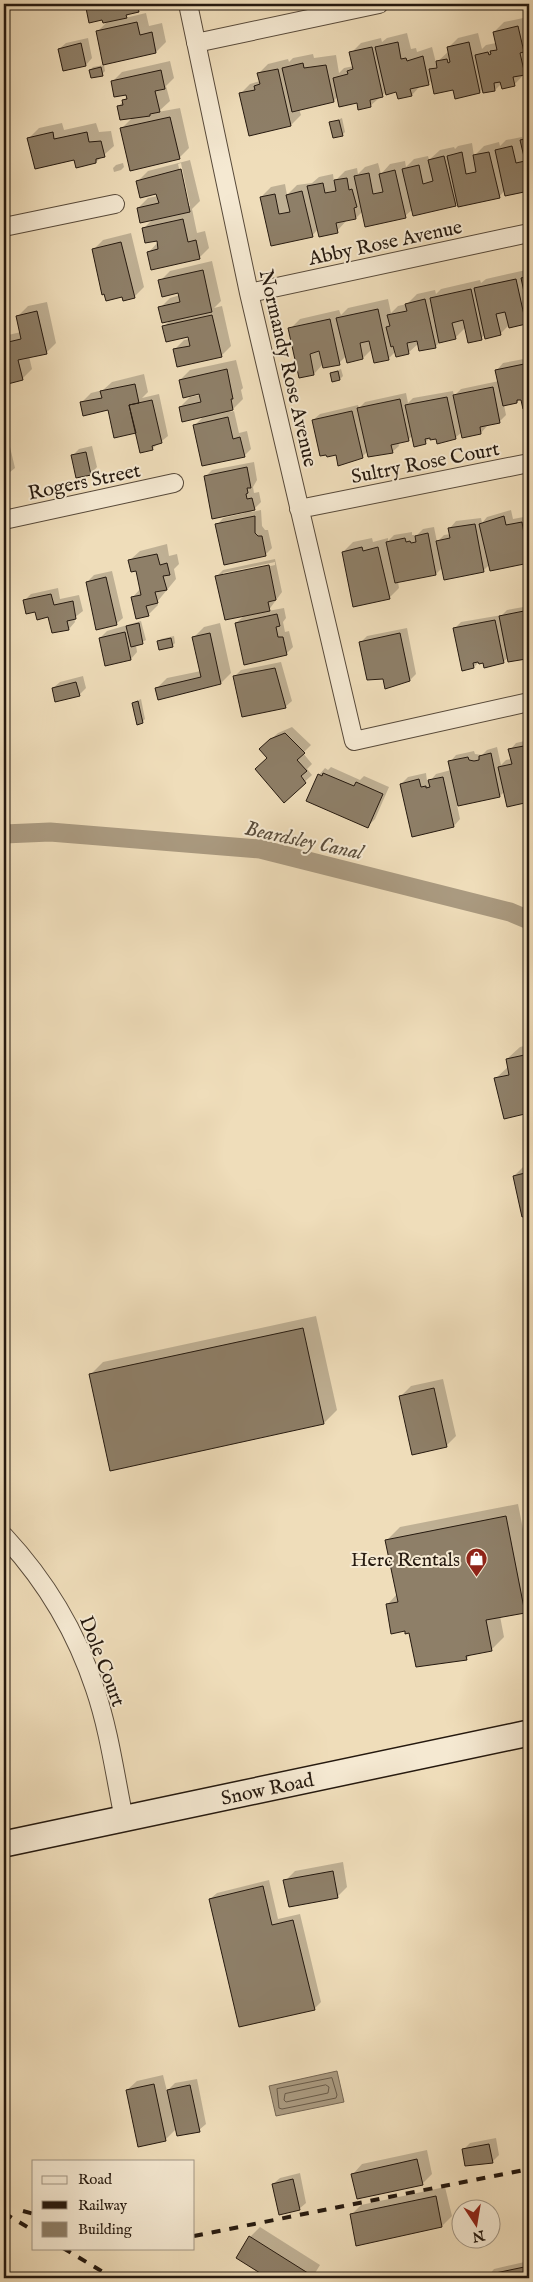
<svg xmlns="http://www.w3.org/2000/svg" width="533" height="2282" font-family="'IM FELL English',serif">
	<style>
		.water { fill: #aa9a80; stroke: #756653 }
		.shadow { fill: #0003; fill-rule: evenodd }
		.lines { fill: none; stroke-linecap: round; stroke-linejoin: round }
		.shore { stroke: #685a48; stroke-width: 1 }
		.canal { stroke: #aa9a80; stroke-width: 19 }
		.building { fill: #8e7f68; stroke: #25190f }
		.minor-casing { stroke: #584a3a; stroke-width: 20 }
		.secondary-casing { stroke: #25190f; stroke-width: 28 }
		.minor { stroke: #f5e9d2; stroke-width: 18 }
		.secondary { stroke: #f5e9d2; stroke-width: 25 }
		.rail { stroke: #25190f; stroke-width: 4; stroke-dasharray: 9 9; stroke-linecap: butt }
		.labels { text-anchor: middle; stroke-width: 4; stroke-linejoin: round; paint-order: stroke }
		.street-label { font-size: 20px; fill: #25190f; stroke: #f5e9d2 }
		.poi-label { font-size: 20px; fill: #25190f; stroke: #f5e9d2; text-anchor: end }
		.water-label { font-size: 21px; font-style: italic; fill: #5a4d3c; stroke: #f5e9d2 }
	</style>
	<rect width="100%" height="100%" fill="#efddba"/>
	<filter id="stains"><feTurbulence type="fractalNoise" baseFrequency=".004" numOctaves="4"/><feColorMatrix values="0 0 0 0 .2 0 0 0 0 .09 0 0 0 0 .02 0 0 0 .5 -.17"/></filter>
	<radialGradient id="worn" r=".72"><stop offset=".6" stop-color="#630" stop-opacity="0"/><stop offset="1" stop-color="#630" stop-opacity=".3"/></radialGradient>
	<!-- water -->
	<path class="water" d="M 337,2071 L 344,2102 L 276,2116 L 269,2086 Z"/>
	<!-- shadow -->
	<path class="shadow" d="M 92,4 L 146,4 L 138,11 L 130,13 L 125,18 L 146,13 L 149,26 L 162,23 L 166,42 L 156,52 L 104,64 L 97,32 L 108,21 L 87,8 Z
		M 528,17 L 529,69 L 514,85 L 502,83 L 495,90 L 484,88 L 480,92 L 454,89 L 432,80 L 428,84 L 421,85 L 412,95 L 397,90 L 386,92 L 370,106 L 338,96 L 334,101 L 299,109 L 301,115 L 291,125 L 250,135 L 240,94 L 250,84 L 260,81 L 258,74 L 268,64 L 288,59 L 289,62 L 293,58 L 313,54 L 314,58 L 336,55 L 339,73 L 344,68 L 354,66 L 351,53 L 361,43 L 381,38 L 382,42 L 387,38 L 407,33 L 411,49 L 416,48 L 417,52 L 432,47 L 436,63 L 449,51 L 448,48 L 458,38 L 478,33 L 482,49 L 486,45 L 496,43 L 494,32 L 504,22 Z
		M 88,38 L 92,58 L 86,65 L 64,70 L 59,49 L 66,43 Z
		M 170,61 L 174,78 L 166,86 L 170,101 L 158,112 L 180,108 L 189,148 L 179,158 L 122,128 L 134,116 L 118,107 L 127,97 L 127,93 L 112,82 L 122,72 Z
		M 104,65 L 105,71 L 102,74 L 90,70 L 93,67 Z
		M 342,118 L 345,132 L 342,135 L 331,123 Z
		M 62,123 L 64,130 L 96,123 L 99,132 L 111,131 L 114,146 L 96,162 L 75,159 L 29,138 L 39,128 Z
		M 529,133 L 529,189 L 506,195 L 505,190 L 499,197 L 459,202 L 455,205 L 413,209 L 405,216 L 363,211 L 356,218 L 347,220 L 337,231 L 318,229 L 312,236 L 272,245 L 261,197 L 271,187 L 285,184 L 287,195 L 297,185 L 312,183 L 319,177 L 333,174 L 334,182 L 345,171 L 357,168 L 358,174 L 365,167 L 378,163 L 381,174 L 390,164 L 405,161 L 406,167 L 414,159 L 428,156 L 429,160 L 440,150 L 454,147 L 455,149 L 458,146 L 472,143 L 474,156 L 484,146 L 499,142 L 500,146 L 506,140 L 522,137 L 523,140 Z
		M 190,160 L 200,201 L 192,209 L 197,233 L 205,231 L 209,248 L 199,258 L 149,252 L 158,242 L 158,239 L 143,229 L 152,220 L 138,208 L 148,198 L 158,196 L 157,193 L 138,181 L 148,171 ZM 181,163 L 190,206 L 188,206 L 178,164 Z
		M 123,163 L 124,167 L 121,170 L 114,172 L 113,168 L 116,165 Z
		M 131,233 L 144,287 L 134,297 L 105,293 L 93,250 L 103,240 Z
		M 212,261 L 221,301 L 214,308 L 222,306 L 231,346 L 221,356 L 174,350 L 184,340 L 189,339 L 189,335 L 163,327 L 171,320 L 160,308 L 170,298 L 180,295 L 179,292 L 160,281 L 170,271 Z
		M 526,270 L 527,274 L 529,271 L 529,319 L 526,323 L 509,325 L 500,334 L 486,334 L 481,338 L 466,327 L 455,338 L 441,341 L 435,347 L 419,343 L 408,353 L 396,351 L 389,358 L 372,349 L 363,358 L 346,356 L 339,363 L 323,364 L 314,374 L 290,329 L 300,319 L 339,310 L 341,315 L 348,308 L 388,299 L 391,313 L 398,306 L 407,304 L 417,294 L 435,290 L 436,294 L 441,289 L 480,280 L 481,283 L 486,279 Z
		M 47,302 L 56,343 L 46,353 L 29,356 L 32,369 L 22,379 L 4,383 L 4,336 L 21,332 L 18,316 L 28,306 Z
		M 529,358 L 529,407 L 524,408 L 522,397 L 517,402 L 504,405 L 506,415 L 500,421 L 487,424 L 487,426 L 481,433 L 462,432 L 455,438 L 431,437 L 425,443 L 413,435 L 408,440 L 398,442 L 399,446 L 392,452 L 368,451 L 362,457 L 337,454 L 313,420 L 320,414 L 358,405 L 359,408 L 365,402 L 406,393 L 408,403 L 413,398 L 453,391 L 454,396 L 461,389 L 499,381 L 497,370 L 503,363 Z
		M 236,360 L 243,388 L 241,390 L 243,399 L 230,412 L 234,411 L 239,433 L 247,431 L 251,449 L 244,456 L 195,425 L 204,416 L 180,407 L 190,397 L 201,395 L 180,380 L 190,370 Z
		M 341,369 L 343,376 L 340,379 L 331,373 Z
		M 144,374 L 148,392 L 142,398 L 159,394 L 168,436 L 153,448 L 109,409 L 81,403 L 91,393 L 103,390 L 112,382 Z
		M 92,446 L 97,467 L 91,474 L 73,455 L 79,449 Z
		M 10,447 L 15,468 L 4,477 L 4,448 Z
		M 254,462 L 257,480 L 253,487 L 254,493 L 259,492 L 261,502 L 251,512 L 261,510 L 262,526 L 265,530 L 268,530 L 272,548 L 266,554 L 217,525 L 223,518 L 245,513 L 245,511 L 205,477 L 212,470 Z
		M 511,510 L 513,519 L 529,516 L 529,562 L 490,570 L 489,565 L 484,570 L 445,579 L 443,567 L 436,574 L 398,582 L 399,588 L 389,598 L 343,552 L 353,542 L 372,538 L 373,542 L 388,538 L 388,541 L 394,535 L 412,532 L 412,535 L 417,535 L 423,529 L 434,527 L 437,542 L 444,535 L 451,534 L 450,528 L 456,521 L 481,518 L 482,523 L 487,517 Z
		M 167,544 L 169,556 L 177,554 L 179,564 L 174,569 L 176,579 L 157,602 L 158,605 L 148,615 L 132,598 L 141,588 L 137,569 L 130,560 L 140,551 Z
		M 275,559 L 282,592 L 268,611 L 284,608 L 286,618 L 283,622 L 285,632 L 289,631 L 293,647 L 286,654 L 236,623 L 245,615 L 217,576 L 223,570 ZM 275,562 L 275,565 L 223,576 L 223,573 Z
		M 112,571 L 123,618 L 116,624 L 87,582 L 94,575 Z
		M 58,588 L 60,599 L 79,595 L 83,611 L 74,618 L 75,622 L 69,629 L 36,611 L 24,601 L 31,594 Z
		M 529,606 L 529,654 L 526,658 L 509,657 L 503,662 L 479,662 L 474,667 L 454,629 L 461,622 L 502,615 L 507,610 Z
		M 141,621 L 146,640 L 136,645 L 137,652 L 131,659 L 100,638 L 107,631 Z
		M 220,623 L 231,673 L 221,683 L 157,688 L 167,678 L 201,671 L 194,637 L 204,627 Z
		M 407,628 L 416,674 L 410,680 L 384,677 L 360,643 L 367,636 Z
		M 174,636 L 175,643 L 172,646 L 158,642 L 161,639 Z
		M 281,662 L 292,701 L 285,707 L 235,676 L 241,670 Z
		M 83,676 L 86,688 L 79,695 L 53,688 L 60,682 Z
		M 141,699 L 145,719 L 142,722 L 133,703 Z
		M 292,727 L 311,745 L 303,753 L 312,764 L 307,769 L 312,775 L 284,801 L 268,758 L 267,743 L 278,733 Z
		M 529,740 L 529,801 L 508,805 L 505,791 L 500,796 L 457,805 L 460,819 L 454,826 L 401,784 L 408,777 L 426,773 L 427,781 L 430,781 L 436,774 L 451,770 L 450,762 L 456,755 L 474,751 L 475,754 L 482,755 L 487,750 L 497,747 L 501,765 L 506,760 L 512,759 L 510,750 L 516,743 Z
		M 331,767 L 360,780 L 364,776 L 389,787 L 375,819 L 368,826 L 319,775 L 325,768 L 328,770 Z
		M 529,1045 L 529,1112 L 505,1117 L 496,1078 L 509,1066 L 507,1059 L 520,1047 Z
		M 527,1163 L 529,1163 L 529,1214 L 523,1215 L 514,1176 Z
		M 316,1316 L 337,1410 L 324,1423 L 90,1375 L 103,1362 Z
		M 443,1379 L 456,1436 L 446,1446 L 401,1396 L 411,1386 Z
		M 518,1504 L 529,1559 L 529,1607 L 524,1612 L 500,1616 L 504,1637 L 491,1650 L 471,1654 L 466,1659 L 410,1632 L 387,1605 L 397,1594 L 387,1540 L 400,1527 Z
		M 343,1862 L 347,1887 L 337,1897 L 285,1881 L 295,1871 Z
		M 269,1880 L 278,1919 L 300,1914 L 321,2002 L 314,2009 L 210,1899 L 217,1893 Z
		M 4,1894 L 7,1911 L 4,1914 Z
		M 163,2075 L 167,2091 L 175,2083 L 197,2079 L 206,2124 L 199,2130 L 177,2128 L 165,2140 L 127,2090 L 137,2081 Z
		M 496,2138 L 499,2155 L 493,2161 L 463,2150 L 470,2143 Z
		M 427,2150 L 432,2174 L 422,2184 L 353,2174 L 362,2164 Z
		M 300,2173 L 306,2203 L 299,2209 L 273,2184 L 280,2178 Z
		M 445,2187 L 452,2216 L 442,2226 L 351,2215 L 361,2205 Z
		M 260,2227 L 320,2265 L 312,2278 L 270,2278 L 237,2257 L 250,2237 Z
		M 529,2261 L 529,2278 L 488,2278 L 488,2276 L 494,2269 Z"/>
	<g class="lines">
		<!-- shore -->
		<path class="shore" d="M 332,2078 L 337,2095 L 336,2098 L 282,2109 L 279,2108 L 277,2089 Z
			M 326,2085 L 329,2087 L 328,2093 L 286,2102 L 284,2100 L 285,2094 Z"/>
		<!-- canal -->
		<path class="canal" d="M 4,834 L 50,832 L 260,849 L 510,912 L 529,920"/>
	</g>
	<!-- building -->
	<path class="building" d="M 104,4 L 137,4 L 139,12 L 126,15 L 127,18 L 103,23 L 102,20 L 89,23 L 86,8 Z
		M 137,22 L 140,35 L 152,32 L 156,53 L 103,65 L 96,31 Z
		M 518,26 L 524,52 L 520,53 L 525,75 L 513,77 L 515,86 L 502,89 L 500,82 L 494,83 L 495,91 L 483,93 L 475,55 L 488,52 L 489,55 L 491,54 L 490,51 L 497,50 L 493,32 Z
		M 398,42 L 401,59 L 406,58 L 407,61 L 423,56 L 429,85 L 410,89 L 412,96 L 398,99 L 396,92 L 386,95 L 375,47 Z
		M 469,42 L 480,93 L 455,99 L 453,90 L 434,94 L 429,69 L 437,68 L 436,61 L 447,59 L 448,63 L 450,62 L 447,47 Z
		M 81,43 L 86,66 L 63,71 L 58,49 Z
		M 372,47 L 383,97 L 370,100 L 371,107 L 358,110 L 357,103 L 339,107 L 333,78 L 348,74 L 347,71 L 353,69 L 349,52 Z
		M 303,63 L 304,68 L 326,65 L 334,102 L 292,112 L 282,68 Z
		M 101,67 L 103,76 L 91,78 L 89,70 Z
		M 278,69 L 291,126 L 249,136 L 239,93 L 255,90 L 254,86 L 260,84 L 257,73 Z
		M 161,70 L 165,89 L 155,91 L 160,112 L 150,114 L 150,116 L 120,120 L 117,106 L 123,105 L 122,100 L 127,99 L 126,95 L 114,97 L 111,81 Z
		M 170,117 L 180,159 L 130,171 L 120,128 Z
		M 339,120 L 343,136 L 333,138 L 329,122 Z
		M 53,132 L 54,139 L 87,132 L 89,142 L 101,141 L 105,157 L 96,159 L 96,163 L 76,168 L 74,160 L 35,169 L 27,138 Z
		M 529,138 L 529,191 L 505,196 L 495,150 L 512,146 L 516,163 L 525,161 L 520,140 Z
		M 462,152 L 466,174 L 476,172 L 473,155 L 489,152 L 500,198 L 458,207 L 447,156 Z
		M 444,156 L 456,206 L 413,216 L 402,169 L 419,165 L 423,184 L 433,181 L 428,160 Z
		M 181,169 L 190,212 L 140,223 L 137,208 L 159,203 L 156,194 L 140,198 L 136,181 Z
		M 395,170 L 406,218 L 365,227 L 354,176 L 369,173 L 373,194 L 383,192 L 379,174 Z
		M 347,178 L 349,190 L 352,189 L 357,207 L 354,208 L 356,219 L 336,223 L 338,233 L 319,237 L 307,186 L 323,183 L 325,193 L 336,191 L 334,180 Z
		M 302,191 L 313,237 L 271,246 L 260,197 L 275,194 L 279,214 L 290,212 L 286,195 Z
		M 183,219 L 188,242 L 196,240 L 200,259 L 151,270 L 147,252 L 158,249 L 157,241 L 145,243 L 142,228 Z
		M 121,242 L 135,298 L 123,301 L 122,297 L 106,301 L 104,294 L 102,295 L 92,249 Z
		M 203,270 L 212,312 L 162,323 L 158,307 L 180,302 L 178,293 L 162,297 L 158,280 Z
		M 529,276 L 529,315 L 521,278 Z
		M 516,279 L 526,324 L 509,328 L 505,312 L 496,314 L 501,335 L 485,339 L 474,288 Z
		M 471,289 L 482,340 L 468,343 L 463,320 L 452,323 L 456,339 L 439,343 L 430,298 Z
		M 425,299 L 436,348 L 419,351 L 417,341 L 407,343 L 409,354 L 396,357 L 393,346 L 391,347 L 386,327 L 390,326 L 387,315 L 407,311 L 405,304 Z
		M 378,309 L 389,360 L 374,363 L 369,341 L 360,343 L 363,359 L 347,363 L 336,318 Z
		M 37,311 L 47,354 L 18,360 L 23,380 L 4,385 L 4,343 L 21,339 L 16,316 Z
		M 212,315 L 222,357 L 177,367 L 173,349 L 190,346 L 188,337 L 166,342 L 162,326 Z
		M 330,319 L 340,365 L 323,368 L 319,351 L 310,354 L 314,375 L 299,378 L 288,328 Z
		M 529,363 L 529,408 L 523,409 L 521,400 L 517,400 L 517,403 L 503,406 L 495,370 Z
		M 227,369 L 233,399 L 231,399 L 233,410 L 182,422 L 179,407 L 201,402 L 199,394 L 183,398 L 179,380 Z
		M 338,371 L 340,380 L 332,382 L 330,373 Z
		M 135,384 L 139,403 L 129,405 L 136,433 L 114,438 L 108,410 L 83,416 L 80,402 L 102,398 L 100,391 Z
		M 493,387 L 500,423 L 480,427 L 481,434 L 462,438 L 453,395 Z
		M 447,397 L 456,439 L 437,444 L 436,439 L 430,440 L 430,438 L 425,439 L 426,444 L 414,447 L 405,405 Z
		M 400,399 L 409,441 L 391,445 L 393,453 L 368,457 L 357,408 Z
		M 152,400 L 162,443 L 152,446 L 153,450 L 140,453 L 129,405 Z
		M 352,411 L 363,458 L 338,466 L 336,455 L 327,457 L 326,455 L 320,456 L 312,420 Z
		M 228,417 L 233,439 L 240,437 L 245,457 L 202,466 L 193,425 Z
		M 4,452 L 9,476 L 4,477 Z
		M 86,452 L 91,475 L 76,478 L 71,455 Z
		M 247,467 L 251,488 L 247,488 L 248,493 L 246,494 L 247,499 L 252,498 L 255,510 L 212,519 L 204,476 Z
		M 255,516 L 255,533 L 258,536 L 262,536 L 266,556 L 224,565 L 215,524 Z
		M 504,516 L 506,525 L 522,522 L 529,563 L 490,571 L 479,524 Z
		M 475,524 L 484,572 L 444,580 L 436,541 L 450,538 L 448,528 Z
		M 428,533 L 436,575 L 395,583 L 386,542 L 405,538 L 406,542 L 410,541 L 411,543 L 416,542 L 415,536 Z
		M 362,547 L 363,551 L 378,547 L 390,599 L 353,607 L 342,552 Z
		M 157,554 L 160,565 L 167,563 L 170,575 L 163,576 L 167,590 L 155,592 L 158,603 L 146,606 L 149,616 L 136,619 L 131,597 L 141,595 L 136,571 L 131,572 L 128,560 Z
		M 269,565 L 276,600 L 268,602 L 270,611 L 225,620 L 215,576 Z
		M 106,577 L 117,625 L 96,630 L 86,582 Z
		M 51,594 L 54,605 L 73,601 L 76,619 L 67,621 L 69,630 L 52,633 L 48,617 L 37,620 L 35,612 L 26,614 L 23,600 Z
		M 529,610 L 529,654 L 525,655 L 526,659 L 508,662 L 499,616 Z
		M 277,614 L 280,626 L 276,627 L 278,637 L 283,637 L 287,655 L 244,665 L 235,623 Z
		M 495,620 L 504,663 L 484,668 L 483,663 L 479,664 L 478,662 L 473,663 L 474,668 L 462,671 L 453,628 Z
		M 139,623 L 143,644 L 131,647 L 126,626 Z
		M 125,632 L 131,660 L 105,666 L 99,638 Z
		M 210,633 L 221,684 L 158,700 L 155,688 L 201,677 L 192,637 Z
		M 400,633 L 410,681 L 385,689 L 383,679 L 367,680 L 359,642 Z
		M 171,638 L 173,647 L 159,650 L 157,641 Z
		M 275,668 L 286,708 L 242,717 L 233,676 Z
		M 76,682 L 80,696 L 55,702 L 52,688 Z
		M 138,701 L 143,723 L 137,725 L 132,703 Z
		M 285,733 L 305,753 L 297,760 L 307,771 L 301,776 L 306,783 L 284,803 L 255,769 L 267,758 L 259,749 L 270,739 Z
		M 529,745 L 529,802 L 507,807 L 498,767 L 512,764 L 508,749 Z
		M 491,753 L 500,797 L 458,806 L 448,761 L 468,757 L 469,760 L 474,761 L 479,760 L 479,756 Z
		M 323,773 L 354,786 L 356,782 L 383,794 L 368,828 L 306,801 L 318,774 L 322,776 Z
		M 443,777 L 454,827 L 412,837 L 400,784 L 419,779 L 421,787 L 426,786 L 426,788 L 430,787 L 428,780 Z
		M 529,1054 L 529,1113 L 504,1119 L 494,1078 L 509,1075 L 506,1059 Z
		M 529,1172 L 529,1215 L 522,1217 L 513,1176 Z
		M 303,1328 L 324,1424 L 110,1471 L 89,1374 Z
		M 434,1388 L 447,1447 L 412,1455 L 399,1396 Z
		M 506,1516 L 525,1613 L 486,1620 L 492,1651 L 466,1656 L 467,1660 L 416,1667 L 409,1633 L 405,1634 L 405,1631 L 391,1634 L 386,1604 L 398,1602 L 385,1540 Z
		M 333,1871 L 338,1898 L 289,1907 L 283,1880 Z
		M 263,1886 L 272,1925 L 293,1920 L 315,2010 L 239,2027 L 209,1899 Z
		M 154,2084 L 166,2141 L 138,2147 L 126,2090 Z
		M 190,2085 L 200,2132 L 177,2136 L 167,2090 Z
		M 489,2144 L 493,2163 L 465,2166 L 462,2149 Z
		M 417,2159 L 423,2185 L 357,2199 L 351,2174 Z
		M 293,2179 L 300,2210 L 279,2215 L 272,2184 Z
		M 436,2196 L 442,2227 L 356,2246 L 350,2214 Z
		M 249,2236 L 311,2275 L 309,2278 L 268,2278 L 236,2258 Z
		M 529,2266 L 529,2278 L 487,2278 L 486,2275 Z"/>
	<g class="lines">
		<defs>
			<path id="minor" d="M 188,4 L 249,293 L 354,741 L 529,702
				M 196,43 L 379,4
				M 4,227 L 115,204
				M 249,293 L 529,233
				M 299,509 L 529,463
				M 4,520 L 174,483
				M 4,1536 C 45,1580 76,1631 95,1689 C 109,1730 115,1775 124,1819"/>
			<g id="secondary">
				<path id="s1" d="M 4,1844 L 529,1733"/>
			</g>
		</defs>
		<!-- minor casing -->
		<use href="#minor" class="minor-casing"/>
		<!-- secondary casing -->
		<use href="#secondary" class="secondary-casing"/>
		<!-- minor -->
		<use href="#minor" class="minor"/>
		<!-- secondary -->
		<use href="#secondary" class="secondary"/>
		<!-- rail -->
		<path class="rail" d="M 23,2211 L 34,2214
			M 4,2213 L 34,2231
			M 194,2236 L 529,2169
			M 63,2248 L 113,2278"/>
	</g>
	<!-- icons -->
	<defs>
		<symbol id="shop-pin" viewBox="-11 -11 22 30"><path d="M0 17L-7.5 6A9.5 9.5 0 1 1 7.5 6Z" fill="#8f2418" stroke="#f5e9d2"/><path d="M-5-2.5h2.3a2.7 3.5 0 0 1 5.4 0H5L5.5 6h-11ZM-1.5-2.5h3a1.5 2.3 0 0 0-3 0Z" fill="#fff"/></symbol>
	</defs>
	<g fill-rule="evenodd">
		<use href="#shop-pin" x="464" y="1546" width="25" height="34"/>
	</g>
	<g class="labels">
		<!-- street labels -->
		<g class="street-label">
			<text transform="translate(385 242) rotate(-12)" y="7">Abby Rose Avenue</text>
			<text transform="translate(289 368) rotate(77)" y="7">Normandy Rose Avenue</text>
			<text transform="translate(425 462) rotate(-11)" y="7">Sultry Rose Court</text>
			<text transform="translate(84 481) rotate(-12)" y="7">Rogers Street</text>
			<text transform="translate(103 1661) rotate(69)" y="7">Dole Court</text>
			<text dy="7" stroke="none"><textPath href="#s1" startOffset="269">Snow Road</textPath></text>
		</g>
		<!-- poi labels -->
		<g class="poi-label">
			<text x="460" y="1566">Herc Rentals</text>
		</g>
		<!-- water labels -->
		<g class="water-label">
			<text transform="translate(304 840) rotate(12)" y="7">Beardsley Canal</text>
		</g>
	</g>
	<!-- margin -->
	<rect width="533" height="2282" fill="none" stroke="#efddba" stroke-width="20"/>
	<rect x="5" y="5" width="523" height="2272" fill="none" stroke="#25190f" stroke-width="2.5"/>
	<rect x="10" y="10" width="513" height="2262" fill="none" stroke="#25190f"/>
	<!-- legend -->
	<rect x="32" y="2160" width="162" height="90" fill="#f5e9d2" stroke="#a29684"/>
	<rect x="42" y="2176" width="25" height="8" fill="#f5e9d2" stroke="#a29684"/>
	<text x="78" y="2184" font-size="15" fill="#25190f">Road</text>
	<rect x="42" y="2201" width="25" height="8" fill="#25190f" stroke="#a29684"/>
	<text x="78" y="2210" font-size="15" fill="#25190f">Railway</text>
	<rect x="42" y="2222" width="25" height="15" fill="#8e7f68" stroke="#a29684"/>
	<text x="78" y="2234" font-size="15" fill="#25190f">Building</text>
	<!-- north arrow -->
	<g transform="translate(476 2224) rotate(168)"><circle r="24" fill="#f5e9d2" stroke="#a29684"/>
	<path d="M0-4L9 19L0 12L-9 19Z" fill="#8f2418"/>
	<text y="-8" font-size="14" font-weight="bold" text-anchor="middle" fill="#25190f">N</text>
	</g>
	<rect width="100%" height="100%" filter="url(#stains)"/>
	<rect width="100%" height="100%" fill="url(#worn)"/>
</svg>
